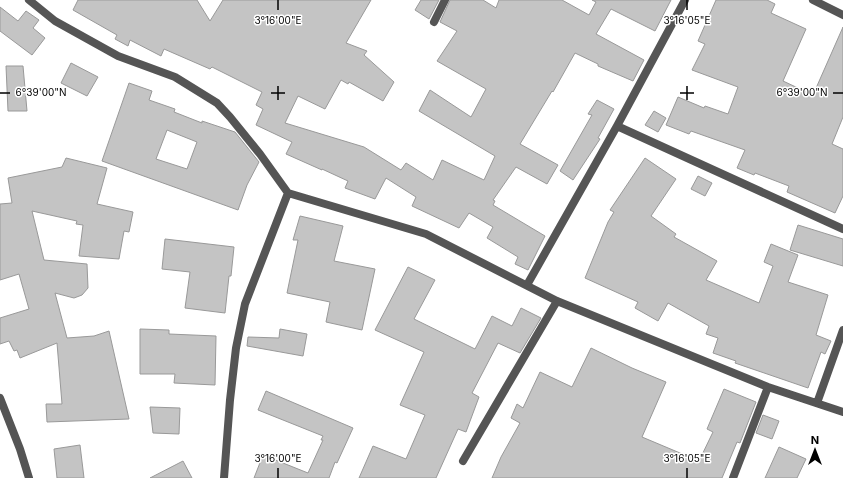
<svg xmlns="http://www.w3.org/2000/svg" width="843" height="478" font-family="Inter,sans-serif">
	<style>
		.building { fill: #c4c4c4; stroke: #999; fill-rule: evenodd }
		.lines { fill: none; stroke-linecap: round; stroke-linejoin: round }
		.street { stroke: #555; stroke-width: 8 }
		.ticks { fill: none; stroke: #000; stroke-width: 1.5 }
		.ticks-label { font-size: 10px; text-anchor: middle; fill: #000; stroke: #fff; stroke-width: 3; stroke-linejoin: round; paint-order: stroke }
	</style>
	<rect width="100%" height="100%" fill="#fff"/>
	<!-- building -->
	<path class="building" d="M 78,0 L 197,0 L 210,21 L 223,0 L 371,0 L 346,43 L 367,51 L 364,55 L 394,82 L 383,101 L 349,82 L 348,84 L 341,80 L 325,109 L 298,96 L 285,123 L 364,147 L 401,170 L 406,163 L 433,180 L 442,160 L 484,180 L 495,156 L 419,111 L 430,90 L 471,117 L 486,89 L 437,61 L 457,31 L 440,22 L 450,0 L 483,0 L 496,8 L 499,0 L 562,0 L 589,15 L 596,2 L 592,0 L 671,0 L 655,31 L 611,9 L 596,34 L 644,60 L 633,81 L 598,66 L 598,64 L 575,53 L 553,92 L 552,91 L 520,144 L 558,165 L 547,184 L 516,167 L 493,200 L 495,201 L 493,205 L 545,236 L 528,270 L 515,264 L 518,257 L 487,238 L 493,227 L 469,213 L 459,228 L 412,206 L 416,197 L 386,178 L 375,199 L 345,188 L 348,181 L 322,169 L 322,170 L 286,154 L 292,142 L 256,125 L 263,109 L 256,105 L 262,92 L 212,67 L 210,69 L 164,49 L 161,56 L 130,40 L 128,46 L 115,39 L 117,35 L 73,10 Z
		M 421,0 L 439,0 L 429,19 L 415,10 Z
		M 716,0 L 767,0 L 775,4 L 771,13 L 806,29 L 783,81 L 813,95 L 843,27 L 843,117 L 832,144 L 843,149 L 843,196 L 835,213 L 787,192 L 789,186 L 755,173 L 754,175 L 737,168 L 745,150 L 691,131 L 689,134 L 666,125 L 678,97 L 704,108 L 705,106 L 728,114 L 738,87 L 692,70 L 705,44 L 698,41 Z
		M 0,7 L 18,21 L 26,11 L 39,20 L 33,28 L 45,38 L 32,55 L 0,31 Z
		M 71,63 L 98,77 L 87,96 L 61,83 Z
		M 6,66 L 23,66 L 27,111 L 8,111 Z
		M 129,83 L 152,91 L 149,100 L 175,109 L 174,112 L 202,123 L 202,121 L 235,132 L 259,162 L 247,185 L 238,210 L 102,161 ZM 167,130 L 197,142 L 187,169 L 156,159 Z
		M 597,100 L 614,109 L 598,138 L 600,139 L 573,180 L 560,171 L 592,115 L 588,114 Z
		M 654,111 L 666,118 L 658,132 L 645,125 Z
		M 66,158 L 107,168 L 97,204 L 133,212 L 129,232 L 124,231 L 119,259 L 79,256 L 83,225 L 76,224 L 77,221 L 32,211 L 44,260 L 87,264 L 88,288 L 82,295 L 74,298 L 55,293 L 67,338 L 94,336 L 109,331 L 129,419 L 47,422 L 46,404 L 62,404 L 57,343 L 20,358 L 17,350 L 14,351 L 9,341 L 0,344 L 0,318 L 29,309 L 19,274 L 0,280 L 0,204 L 12,203 L 8,178 L 62,167 Z
		M 645,158 L 676,179 L 651,216 L 676,234 L 674,237 L 717,261 L 706,280 L 759,303 L 773,266 L 764,262 L 771,244 L 798,255 L 788,282 L 828,295 L 816,335 L 831,341 L 825,354 L 821,352 L 808,388 L 735,363 L 736,361 L 713,353 L 718,338 L 706,334 L 709,326 L 668,303 L 658,321 L 635,308 L 638,302 L 585,278 L 608,222 L 614,212 L 610,210 Z
		M 698,176 L 712,183 L 705,196 L 691,189 Z
		M 300,216 L 343,226 L 334,261 L 375,269 L 362,330 L 326,322 L 330,302 L 287,293 L 298,240 L 293,240 Z
		M 798,225 L 843,239 L 843,266 L 790,250 Z
		M 165,239 L 234,247 L 231,276 L 229,276 L 225,313 L 185,308 L 190,272 L 162,269 Z
		M 408,267 L 435,280 L 414,319 L 475,349 L 492,316 L 512,326 L 521,308 L 541,318 L 520,353 L 498,343 L 472,393 L 479,397 L 466,432 L 458,429 L 436,478 L 359,478 L 373,446 L 406,459 L 425,415 L 400,405 L 424,352 L 375,330 Z
		M 140,329 L 169,330 L 169,334 L 216,336 L 215,385 L 174,383 L 175,374 L 140,374 Z
		M 280,329 L 307,334 L 303,356 L 247,346 L 248,337 L 279,338 Z
		M 591,348 L 632,368 L 666,382 L 642,437 L 699,461 L 713,432 L 707,429 L 724,389 L 756,402 L 740,443 L 737,442 L 722,478 L 492,478 L 501,457 L 520,423 L 511,418 L 517,404 L 523,408 L 540,372 L 572,387 Z
		M 266,391 L 353,428 L 337,463 L 335,462 L 329,478 L 254,478 L 263,455 L 308,473 L 323,440 L 321,440 L 323,436 L 258,410 Z
		M 150,407 L 180,408 L 179,434 L 153,433 Z
		M 763,415 L 779,421 L 772,439 L 756,433 Z
		M 80,445 L 84,478 L 57,478 L 54,449 Z
		M 779,447 L 806,459 L 797,478 L 765,478 Z
		M 183,461 L 192,478 L 150,478 Z"/>
	<g class="lines">
		<!-- street -->
		<path class="street" d="M 29,0 L 55,21 L 118,56 L 175,77 L 217,103 L 230,117 L 260,154 L 288,193 L 426,234 L 557,301 L 768,387 L 843,412
			M 813,0 L 843,15
			M 434,22 L 445,0
			M 617,126 L 843,229
			M 527,285 L 617,126 L 685,0
			M 0,398 L 20,449 L 29,478
			M 817,403 L 843,330
			M 463,461 L 557,301
			M 224,478 L 230,400 L 236,348 L 245,304 L 288,193
			M 733,478 L 768,387"/>
	</g>
	<!-- ticks -->
	<path class="ticks" d="M 278,0 L 278,10M 687,0 L 687,10M 278,86 L 278,100M 687,86 L 687,100M 0,93 L 10,93M 271,93 L 285,93M 680,93 L 694,93M 833,93 L 843,93M 278,468 L 278,478M 687,468 L 687,478"/>
	<g class="ticks-label">
		<text x="278" y="24">3°16'00"E</text>
		<text x="687" y="24">3°16'05"E</text>
		<text x="41" y="96">6°39'00"N</text>
		<text x="802" y="96">6°39'00"N</text>
		<text x="278" y="462">3°16'00"E</text>
		<text x="687" y="462">3°16'05"E</text>
	</g>
	<!-- north arrow -->
	<g transform="translate(815 450)" stroke="#ffffff" stroke-width="3" paint-order="stroke">
	<path d="M0-3L7 15L0 10L-7 15Z" fill="#000000"/>
	<text y="-6" font-size="11" font-weight="bold" text-anchor="middle" fill="#000000">N</text>
	</g>
</svg>
